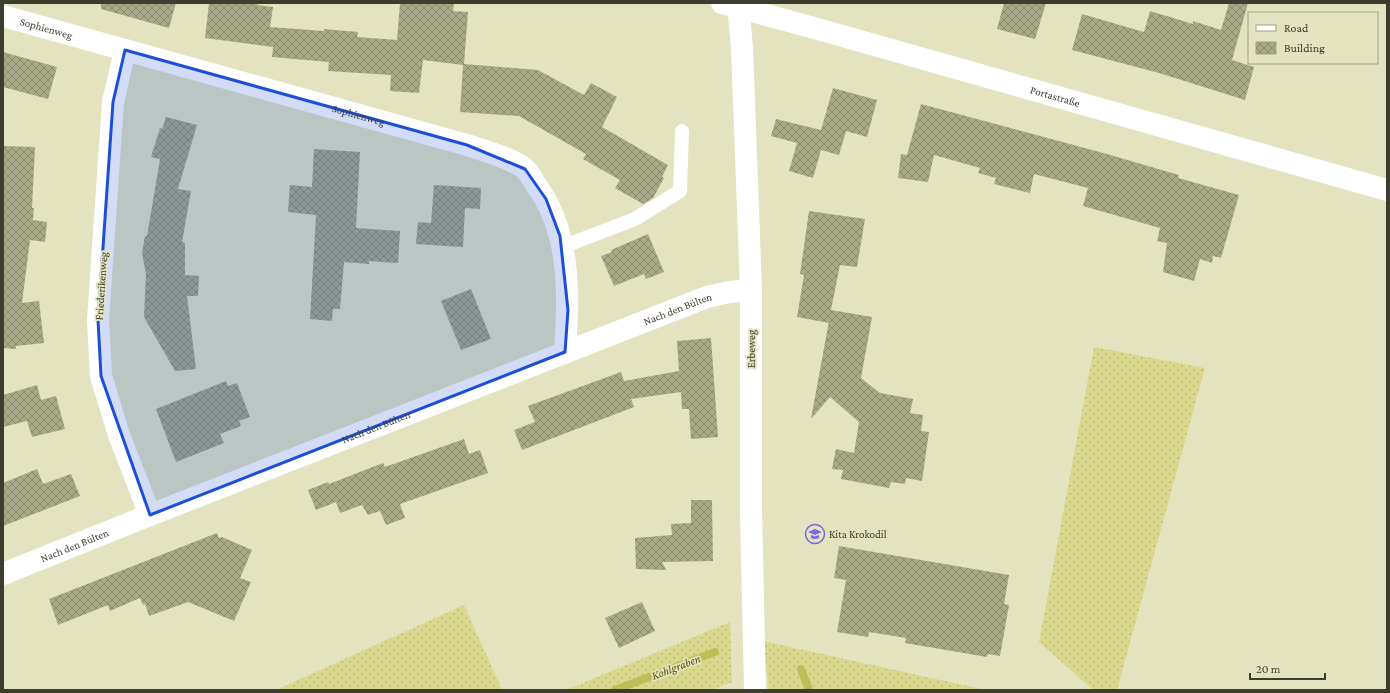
<svg xmlns="http://www.w3.org/2000/svg" width="1390" height="693" font-family="'Crimson Pro',serif">
	<style>
		.grass { fill: url(#grass-dots) }
		.lines { fill: none; stroke-linecap: round; stroke-linejoin: round }
		.stream { stroke: #bfbd58; stroke-width: 8 }
		.building { fill: url(#building-cross-hatch) }
		.lane { stroke: #fff; stroke-width: 14 }
		.street { stroke: #fff; stroke-width: 22 }
		.secondary { stroke: #fff; stroke-width: 22 }
		.marked { fill: #1d4ed8; fill-opacity: 0.2; stroke: #1d4ed8; stroke-width: 3; stroke-linejoin: round }
		.labels { text-anchor: middle; stroke-width: 3.5; stroke-linejoin: round; paint-order: stroke }
		.street-label { font-size: 11px; fill: #3d3d2f; stroke: #e3e3bf }
		.poi-label { font-size: 11px; fill: #3d3d2f; stroke: #e3e3bf; text-anchor: start }
		.water-label { font-size: 12px; font-style: italic; fill: #595707; stroke: #e3e3bf }
	</style>
	<defs>
		<pattern id="grass-dots" width="8" height="8" patternUnits="userSpaceOnUse"><rect width="8" height="8" fill="#d9d88d"/><path d="M2 2h.1M6 6h.1" fill="none" stroke="#bbba7a" stroke-width="1.8" stroke-linecap="round"/></pattern>
		<pattern id="building-cross-hatch" width="8" height="8" patternUnits="userSpaceOnUse"><rect width="8" height="8" fill="#a8a986"/><path d="M0 0l8 8M0 8l8-8" fill="none" stroke="#8a8b6e"/></pattern>
	</defs>
	<rect width="100%" height="100%" fill="#e3e3bf"/>
	<!-- grass -->
	<path class="grass" d="M 1094,347 L 1205,368 L 1117,690 L 1093,690 L 1039,642 Z
		M 464,605 L 502,690 L 276,690 Z
		M 730,622 L 732,682 L 712,690 L 566,690 Z
		M 763,641 L 986,690 L 769,690 Z"/>
	<g class="lines">
		<!-- stream -->
		<path class="stream" d="M 801,669 L 809,690
			M 615,690 L 715,652"/>
	</g>
	<!-- building -->
	<path class="building" d="M 101,3 L 176,3 L 169,28 L 101,9 Z
		M 209,3 L 258,3 L 257,5 L 273,7 L 270,27 L 324,31 L 324,29 L 358,32 L 357,37 L 397,40 L 400,3 L 454,3 L 453,11 L 468,12 L 464,64 L 538,70 L 584,95 L 591,83 L 617,97 L 602,127 L 668,165 L 662,177 L 664,178 L 653,198 L 643,204 L 615,188 L 620,180 L 583,159 L 586,154 L 519,116 L 460,112 L 463,65 L 423,60 L 419,93 L 390,91 L 391,75 L 328,71 L 329,62 L 272,57 L 273,47 L 205,38 Z
		M 1004,3 L 1046,3 L 1035,39 L 997,29 Z
		M 1229,3 L 1248,3 L 1232,60 L 1254,67 L 1245,100 L 1159,73 L 1072,50 L 1082,14 L 1144,32 L 1150,11 L 1193,24 L 1193,21 L 1221,30 Z
		M 3,52 L 57,67 L 48,99 L 3,87 Z
		M 833,88 L 877,100 L 867,137 L 846,131 L 839,155 L 821,150 L 813,178 L 789,171 L 797,143 L 771,136 L 776,119 L 821,130 Z
		M 921,104 L 1107,154 L 1179,175 L 1178,178 L 1239,195 L 1221,258 L 1213,256 L 1212,263 L 1200,259 L 1194,281 L 1163,272 L 1167,243 L 1157,241 L 1160,228 L 1083,206 L 1088,188 L 1034,174 L 1030,193 L 994,184 L 996,178 L 978,173 L 980,168 L 934,155 L 928,182 L 898,178 L 901,154 L 907,155 Z
		M 166,117 L 197,125 L 178,189 L 191,191 L 182,242 L 185,243 L 185,275 L 199,276 L 198,296 L 187,296 L 196,369 L 175,371 L 144,317 L 146,274 L 142,253 L 145,236 L 147,236 L 160,159 L 151,157 L 160,128 L 162,129 Z
		M 3,146 L 35,147 L 32,208 L 34,208 L 33,220 L 47,222 L 45,242 L 30,240 L 22,303 L 39,301 L 44,343 L 16,346 L 16,349 L 3,348 Z
		M 314,149 L 360,152 L 356,228 L 400,231 L 398,263 L 369,261 L 369,264 L 344,262 L 340,309 L 333,309 L 332,321 L 310,319 L 316,215 L 288,212 L 290,185 L 312,187 Z
		M 434,185 L 481,188 L 480,209 L 465,208 L 463,247 L 416,244 L 418,222 L 431,223 Z
		M 809,211 L 865,219 L 857,267 L 840,265 L 831,310 L 872,317 L 861,378 L 880,393 L 913,399 L 910,413 L 923,415 L 921,431 L 929,432 L 922,481 L 906,478 L 905,484 L 891,482 L 889,488 L 841,479 L 843,470 L 832,469 L 836,449 L 854,453 L 859,422 L 830,397 L 811,419 L 831,310 L 829,323 L 797,317 L 804,275 L 800,274 Z
		M 648,234 L 664,272 L 646,279 L 644,274 L 614,286 L 601,256 L 612,252 L 611,250 Z
		M 471,289 L 491,339 L 461,350 L 441,301 Z
		M 711,338 L 718,437 L 691,439 L 689,409 L 682,409 L 681,392 L 631,399 L 634,407 L 522,450 L 514,430 L 535,422 L 528,406 L 621,372 L 624,381 L 679,371 L 677,341 Z
		M 226,381 L 228,386 L 237,383 L 250,417 L 239,421 L 241,426 L 220,434 L 224,443 L 176,462 L 156,409 Z
		M 37,385 L 41,400 L 56,396 L 65,429 L 32,437 L 27,421 L 3,427 L 3,395 Z
		M 464,439 L 469,454 L 480,450 L 488,473 L 400,504 L 405,518 L 386,525 L 380,511 L 368,515 L 362,505 L 340,513 L 336,502 L 316,510 L 308,490 L 328,482 L 329,484 L 383,463 L 385,467 Z
		M 37,469 L 43,484 L 71,474 L 80,496 L 3,526 L 3,483 Z
		M 691,500 L 712,500 L 713,561 L 662,562 L 666,570 L 636,569 L 635,538 L 672,535 L 671,524 L 691,523 Z
		M 217,533 L 219,538 L 222,537 L 252,550 L 240,578 L 251,582 L 234,621 L 188,602 L 149,616 L 145,604 L 143,605 L 140,598 L 110,611 L 108,605 L 58,625 L 49,599 Z
		M 839,546 L 1009,575 L 1004,604 L 1009,605 L 1000,656 L 988,654 L 987,657 L 905,643 L 906,638 L 869,632 L 868,637 L 837,632 L 846,580 L 834,578 Z
		M 642,602 L 655,631 L 619,648 L 605,618 Z"/>
	<g class="lines">
		<!-- lane -->
		<path class="lane" d="M 562,247 L 635,219 L 680,191 L 682,131"/>
		<!-- street -->
		<g class="street">
			<path d="M 738,3 L 742,48 L 751,290 L 751,511 L 755,690"/>
			<path id="s1" d="M 3,16 L 467,145 C 482,150 515,159 526,170 C 530,174 533,180 536,185 C 571,232 569,295 565,352"/>
			<path d="M 125,50 L 113,102 L 98,320 L 101,376 L 119,435 L 150,515"/>
			<path id="s2" d="M 3,574 L 150,515 L 707,297 L 729,292 L 751,290"/>
		</g>
		<!-- secondary -->
		<path class="secondary" id="s3" d="M 722,3 L 807,26 L 1387,190"/>
	</g>
	<!-- marked area -->
	<path class="marked" d="M 125,50 L 467,145 L 525,169 L 546,199 L 560,236 L 568,310 L 565,352 L 150,515 L 101,376 L 98,320 L 113,102 Z"/>
	<!-- icons -->
	<defs>
		<symbol id="school-ring" viewBox="-11 -11 22 22"><circle r="9.5" fill="#e3e3bf" stroke="#7c66e1" stroke-width="1.5"/><path d="M0-5L7-2L0 1L-7-2ZM-4 1L0 2.5L4 1V4Q0 6-4 4Z" fill="#7c66e1"/></symbol>
	</defs>
	<g fill-rule="evenodd">
		<use href="#school-ring" x="804" y="523" width="22" height="22"/>
	</g>
	<g class="labels">
		<!-- street labels -->
		<g class="street-label">
			<text dy="4" stroke="none"><textPath href="#s1" startOffset="45">Sophienweg</textPath></text>
			<text dy="4" stroke="none"><textPath href="#s3" startOffset="346">Portastraße</textPath></text>
			<text dy="4" stroke="none"><textPath href="#s1" startOffset="369">Sophienweg</textPath></text>
			<text transform="translate(101 286) rotate(-86)" y="4">Friederikenweg</text>
			<text dy="4" stroke="none"><textPath href="#s2" startOffset="725">Nach den Bülten</textPath></text>
			<text transform="translate(751 349) rotate(-90)" y="4">Erbeweg</text>
			<text dy="4" stroke="none"><textPath href="#s2" startOffset="401">Nach den Bülten</textPath></text>
			<text dy="4" stroke="none"><textPath href="#s2" startOffset="77">Nach den Bülten</textPath></text>
		</g>
		<!-- poi labels -->
		<g class="poi-label">
			<text x="829" y="538">Kita Krokodil</text>
		</g>
		<!-- water labels -->
		<g class="water-label">
			<text transform="translate(676 667) rotate(-21)" y="4">Kohlgraben</text>
		</g>
	</g>
	<!-- border -->
	<rect width="1390" height="693" fill="none" stroke="#3d3d2f" stroke-width="8"/>
	<!-- legend -->
	<rect x="1248" y="12" width="130" height="52" fill="#e3e3bf" stroke="#a1a185"/>
	<rect x="1256" y="25" width="20" height="6" fill="#ffffff" stroke="#a1a185"/>
	<text x="1284" y="32" font-size="12" fill="#3d3d2f">Road</text>
	<rect x="1256" y="42" width="20" height="12" fill="url(#building-cross-hatch)" stroke="#a1a185"/>
	<text x="1284" y="52" font-size="12" fill="#3d3d2f">Building</text>
	<!-- scale -->
	<path d="M1250 673v6h75v-6" fill="none" stroke="#3d3d2f" stroke-width="2"/>
	<text x="1256" y="673" font-size="12" fill="#3d3d2f" stroke="#e3e3bf" stroke-width="3" paint-order="stroke">20 m</text>
</svg>
